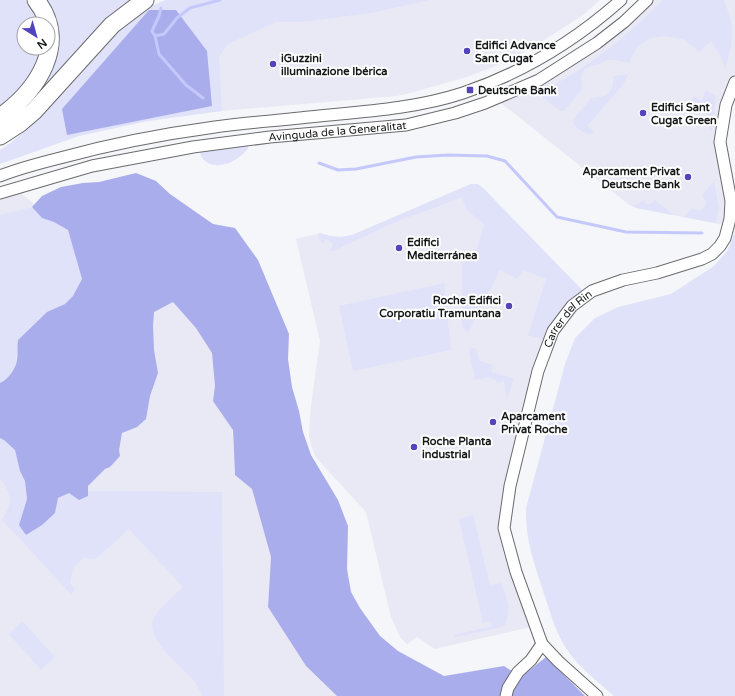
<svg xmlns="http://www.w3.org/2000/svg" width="735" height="696" font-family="'Varela Round',sans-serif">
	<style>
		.built { fill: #e8e9f4 }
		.green { fill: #e0e2fa }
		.forest { fill: #aaadeb }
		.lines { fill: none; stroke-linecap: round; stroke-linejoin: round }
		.stream { stroke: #c5c8fb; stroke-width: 3 }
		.minor-casing { stroke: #6b6b6e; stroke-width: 13 }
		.highway-casing { stroke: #6b6b6e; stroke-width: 19 }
		.minor { stroke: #fff; stroke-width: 11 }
		.highway { stroke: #fff; stroke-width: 17 }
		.poi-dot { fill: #5144bc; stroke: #fff; stroke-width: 1.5 }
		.labels { text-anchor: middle; stroke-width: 4; stroke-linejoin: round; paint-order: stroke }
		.poi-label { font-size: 11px; font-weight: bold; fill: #161718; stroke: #fff; text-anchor: start }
		.street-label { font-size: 11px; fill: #161718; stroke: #fff }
	</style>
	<rect width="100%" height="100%" fill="#f5f6f9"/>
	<!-- built -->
	<path class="built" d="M 430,0 L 600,0 L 583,15 L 532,48 L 498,65 L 467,77 L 414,92 L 397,96 L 222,111 L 214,26 Z
		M 647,0 L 735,0 L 735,82 L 722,127 L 728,226 L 637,208 L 628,204 L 496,99 L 539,80 Z
		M 471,184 L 478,184 L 484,189 L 587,295 L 553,331 L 504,528 L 535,626 L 435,649 L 417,637 L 407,644 L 400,637 L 391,617 L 366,512 L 321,463 L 315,456 L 311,445 L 309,435 L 311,405 L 320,341 L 296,239 L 320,233 L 331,237 L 342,237 L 352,235 Z
		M 15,189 L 68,230 L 174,295 L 218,353 L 232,424 L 235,475 L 252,489 L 271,557 L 268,607 L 306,666 L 337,696 L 0,696 L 0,193 Z"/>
	<!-- green -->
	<path class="green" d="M 0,0 L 25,0 L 35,10 L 39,24 L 24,24 L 24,48 L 39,48 C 38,72 17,92 0,107 Z
		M 46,0 L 134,0 L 32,105 L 0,131 L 0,125 L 6,122 L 56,28 L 49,5 Z
		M 165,0 L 430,0 L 376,12 L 303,22 L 276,22 L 228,44 L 219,57 L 222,111 L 148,121 L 79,136 L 0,164 L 0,150 L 12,142 L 39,117 L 112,31 L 139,12 Z
		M 663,0 L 724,0 C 735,27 734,43 724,70 C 724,59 717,50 711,41 L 699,52 L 685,40 L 666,36 L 650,38 L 637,47 L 630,60 L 630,63 L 614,60 L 607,60 L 598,65 L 591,66 L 585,69 L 581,75 L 582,89 L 564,111 L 560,111 L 539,94 C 552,86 566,78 579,70 C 609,50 638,26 663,0 Z
		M 629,74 L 622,86 L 587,126 L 595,132 C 586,137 581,130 574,125 L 573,120 L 591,98 C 606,97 615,93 613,76 Z
		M 706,90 L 716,96 L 712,131 L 709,130 L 708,116 L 691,100 L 695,96 L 701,101 Z
		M 245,145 L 248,146 L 248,149 C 244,153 240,157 235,160 C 224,167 205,169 200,153 L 205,149 Z
		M 714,181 L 719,208 L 716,223 L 684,217 L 692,208 L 698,211 L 704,208 C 707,203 706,200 702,195 Z
		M 471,184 L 478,184 L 484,189 L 583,291 C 566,304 552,319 545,340 L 528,335 L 546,279 L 523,270 L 517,279 L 500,270 L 468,333 L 462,326 L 462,259 L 477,248 L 484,225 L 466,209 L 462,197 L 418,214 L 402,219 L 333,251 L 330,251 L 333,244 L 326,239 L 323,244 L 319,240 L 318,235 L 320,233 C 332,237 340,238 352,235 Z
		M 654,199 L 673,215 L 637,208 L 628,204 L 637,205 L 644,200 L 647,204 L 650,204 L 653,202 Z
		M 32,207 L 42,218 L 54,222 L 68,230 L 82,279 L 73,296 L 65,304 L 47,313 L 17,350 C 17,362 13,378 0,383 L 0,215 Z
		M 735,231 L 735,696 L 614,696 C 597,681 578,667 566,648 C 556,633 551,615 545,597 C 535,566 525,541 526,508 L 565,364 L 575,338 L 595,318 L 618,307 L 671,294 L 714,266 L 728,250 Z
		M 444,283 L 451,350 L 353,371 L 339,306 Z
		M 471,348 L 476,349 L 480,361 L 493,365 L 491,372 L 514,378 L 507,399 L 504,381 L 497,383 L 496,380 L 489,377 L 475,380 L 469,351 Z
		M 0,438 L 4,440 L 15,450 L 20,471 L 25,481 L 27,499 L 19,525 L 58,498 L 69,493 L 87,496 L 88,491 L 222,492 L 224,696 L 203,696 C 200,691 197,685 193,680 C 182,667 141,636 155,616 C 162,605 174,596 183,587 L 129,529 L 96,559 L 83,558 L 73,568 L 70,583 L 75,589 L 71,594 L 2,520 L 8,509 L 10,501 L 8,491 L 0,478 Z
		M 473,515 L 490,585 L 501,583 C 507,597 513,613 503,627 L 455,637 L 454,635 L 492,626 L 491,621 L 483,623 L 459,519 Z
		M 22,621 L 55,657 L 41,670 L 9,634 Z"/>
	<!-- forest -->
	<path class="forest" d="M 149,10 L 176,10 L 207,51 L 212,106 L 67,135 L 62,109 Z
		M 136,173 L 156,181 L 170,194 L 213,224 L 235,228 L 258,260 L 289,334 L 288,359 L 292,387 L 299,411 L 303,432 L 311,455 L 338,500 L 348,526 L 347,569 L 351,592 L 360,608 L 380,636 L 398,651 L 444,676 L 504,666 L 521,677 L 546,657 L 585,696 L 337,696 L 306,666 L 268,607 L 271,557 L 252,489 L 235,475 L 233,430 L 213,401 L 215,386 L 212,353 L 196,328 L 173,302 L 154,312 L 153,326 L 154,350 L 158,373 L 150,396 L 146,419 L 137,427 L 122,433 L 119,450 L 120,456 L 110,467 L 105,469 L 88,486 L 88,496 L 79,500 L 69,493 L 58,498 L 55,513 L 42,525 L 26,535 L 19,525 L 27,499 L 25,481 L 20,471 L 15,450 L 4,440 L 0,438 L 0,383 C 8,380 16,368 17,360 C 18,354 17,347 18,340 L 47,312 L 65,304 L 73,296 L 82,279 L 68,230 L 54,222 L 42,218 L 32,207 L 42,196 L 61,187 L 83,183 L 99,182 Z"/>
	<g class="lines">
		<!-- stream -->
		<path class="stream" d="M 161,8 L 159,16 L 152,31 L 155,36 L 159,54 L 186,85 L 203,98
			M 155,36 L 164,34 L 177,18 L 190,8 L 220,0
			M 319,163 L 338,170 L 356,169 L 416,157 L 448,155 L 487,156 L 505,161 L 557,217 L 626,232 L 702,233"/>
		<defs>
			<g id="minor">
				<path d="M 0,176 C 20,168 40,163 60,158 C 111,144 163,134 215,127 C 243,123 272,121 300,118 C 355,112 411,110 463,93 C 522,73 575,41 621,0"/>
				<path id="s1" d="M 0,193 L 92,166 L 193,147 L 270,137 L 406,125 L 455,113 L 485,103 L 539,80 L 597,43 L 624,22 L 647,0"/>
				<path d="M 506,696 L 508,688 L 518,672 L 531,660 L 542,644"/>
				<path id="s2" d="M 597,696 L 558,661 L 542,644 L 516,572 L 504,528 L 510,486 L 538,371 L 553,331 L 572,306 L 592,291 L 623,280 L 657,273 L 702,259 L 712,254 L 720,246 L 725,238 L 730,219 L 731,201 L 720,142 L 726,105 L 735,82"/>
			</g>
			<path id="highway" d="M 0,117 C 37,91 70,43 36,0
				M 0,136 L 20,123 L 34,111 L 112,25 L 145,0"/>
		</defs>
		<!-- minor casing -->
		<use href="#minor" class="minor-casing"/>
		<!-- highway casing -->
		<use href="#highway" class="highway-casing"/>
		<!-- minor -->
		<use href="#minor" class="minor"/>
		<!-- highway -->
		<use href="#highway" class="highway"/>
	</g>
	<!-- markers -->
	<g class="poi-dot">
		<circle cx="467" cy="51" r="4"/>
		<circle cx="273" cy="64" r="4"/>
		<rect x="466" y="86" width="8" height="8" rx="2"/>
		<circle cx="643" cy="113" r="4"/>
		<circle cx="688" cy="177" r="4"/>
		<circle cx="399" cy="248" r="4"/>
		<circle cx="509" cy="306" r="4"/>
		<circle cx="493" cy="422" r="4"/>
		<circle cx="414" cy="447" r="4"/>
	</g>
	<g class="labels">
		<!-- poi labels -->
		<g class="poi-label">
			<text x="475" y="49">Edifici Advance<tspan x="475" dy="13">Sant Cugat</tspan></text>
			<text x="281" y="62">iGuzzini<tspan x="281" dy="13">illuminazione Ibérica</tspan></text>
			<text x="478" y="94">Deutsche Bank</text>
			<text x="651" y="111">Edifici Sant<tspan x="651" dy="13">Cugat Green</tspan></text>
			<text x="680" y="175" text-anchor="end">Aparcament Privat<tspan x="680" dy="13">Deutsche Bank</tspan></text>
			<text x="407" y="246">Edifici<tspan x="407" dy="13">Mediterránea</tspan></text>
			<text x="501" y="304" text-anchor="end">Roche Edifici<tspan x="501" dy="13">Corporatiu Tramuntana</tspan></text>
			<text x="501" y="420">Aparcament<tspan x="501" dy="13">Privat Roche</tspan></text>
			<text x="422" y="445">Roche Planta<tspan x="422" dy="13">industrial</tspan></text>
		</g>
		<!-- street labels -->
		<g class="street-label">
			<text dy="4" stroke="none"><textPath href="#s1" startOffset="344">Avinguda de la Generalitat</textPath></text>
			<text dy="4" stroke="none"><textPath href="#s2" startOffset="420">Carrer del Rin</textPath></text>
		</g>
	</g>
	<!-- north arrow -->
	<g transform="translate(36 36) rotate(143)"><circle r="19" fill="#ffffff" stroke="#a2a2a3"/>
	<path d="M0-3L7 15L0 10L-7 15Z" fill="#5144bc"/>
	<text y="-6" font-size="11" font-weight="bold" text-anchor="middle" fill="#161718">N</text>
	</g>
</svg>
